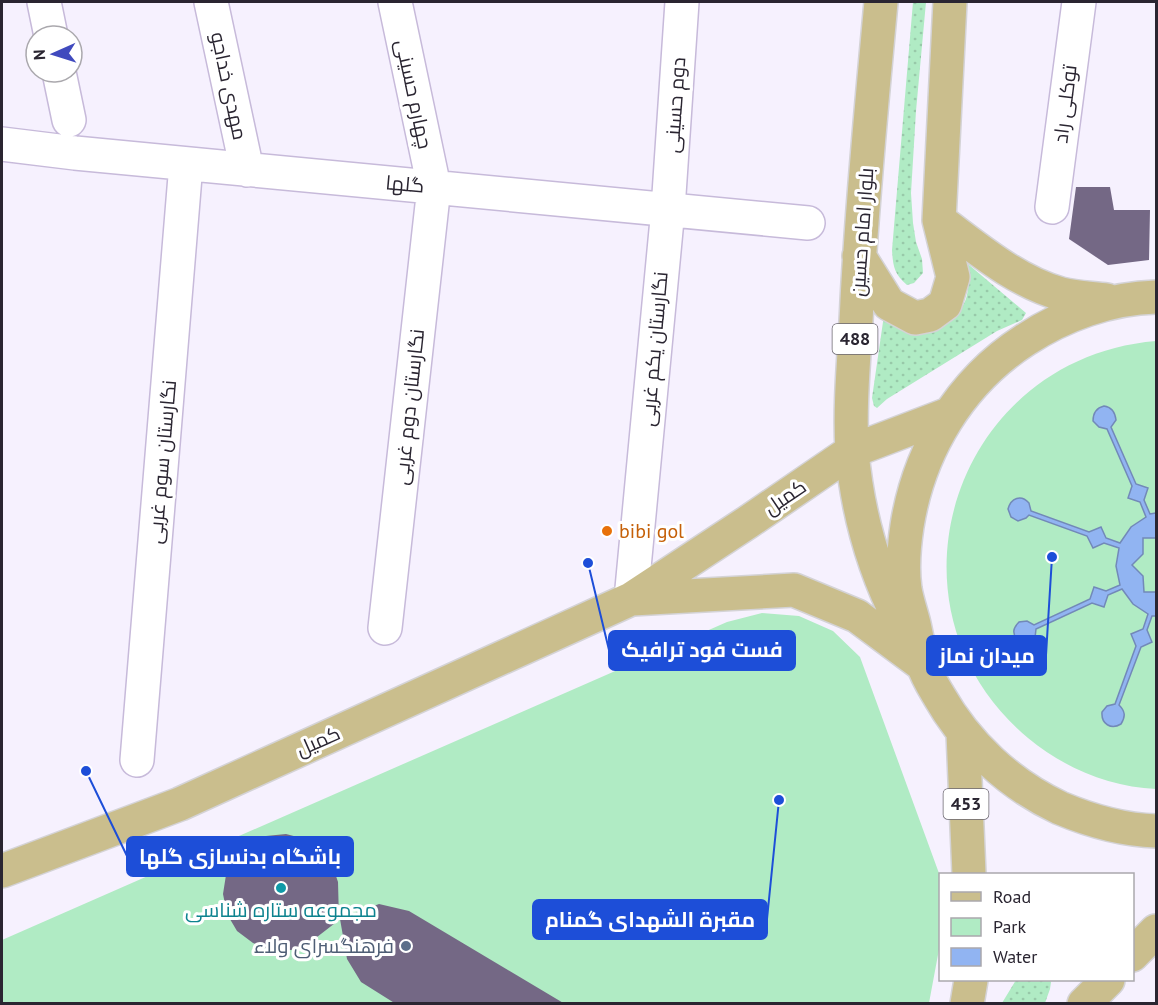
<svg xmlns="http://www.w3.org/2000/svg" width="1158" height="1005" font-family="'PT Sans',Cairo,sans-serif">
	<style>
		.grass { fill: url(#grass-dots) }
		.park { fill: #b0ebc4 }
		.water { fill: #91b4f2; stroke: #7289b8; stroke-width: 1.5 }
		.building { fill: #746885 }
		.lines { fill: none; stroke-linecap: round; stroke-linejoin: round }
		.minor-casing { stroke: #c7bada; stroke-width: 36 }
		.major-casing { stroke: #d4d3d6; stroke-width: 36 }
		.minor { stroke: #fff; stroke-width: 33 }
		.major { stroke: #cabe8d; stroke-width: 33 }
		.food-dot { fill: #e8710a; stroke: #fff; stroke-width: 2 }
		.culture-dot { fill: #0f9aa8; stroke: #fff; stroke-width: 2 }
		.service-dot { fill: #5c6f8a; stroke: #fff; stroke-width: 2 }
		.labels { text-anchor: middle; stroke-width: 6; stroke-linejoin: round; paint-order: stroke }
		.shield { fill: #fff; stroke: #6a666f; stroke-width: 1.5 }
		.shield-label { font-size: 18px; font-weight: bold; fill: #2a2531 }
		.street-label { font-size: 20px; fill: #2a2531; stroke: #fff }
		.food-label { font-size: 20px; fill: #c56008; stroke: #fff; text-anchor: start }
		.culture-label { font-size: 20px; fill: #0d838f; stroke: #fff }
		.service-label { font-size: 20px; fill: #4e5e75; stroke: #fff; text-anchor: end }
		.leader { fill: none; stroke: #1d4ed8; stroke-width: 2 }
		.callout-dot { fill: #1d4ed8; stroke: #fff; stroke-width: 2 }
		.callout { fill: #1d4ed8; stroke: #1d4ed8; stroke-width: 2 }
		.callout-label { font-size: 21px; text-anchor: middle; font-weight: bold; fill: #fff }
	</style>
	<defs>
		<pattern id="grass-dots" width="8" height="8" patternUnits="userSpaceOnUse" patternTransform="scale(1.5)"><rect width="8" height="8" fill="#b0ebc4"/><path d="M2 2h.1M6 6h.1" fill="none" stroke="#98c9a9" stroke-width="1.8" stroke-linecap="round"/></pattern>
	</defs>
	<rect width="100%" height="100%" fill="#f6f1fe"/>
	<!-- grass -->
	<path class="grass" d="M 913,2 L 926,2 L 916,111 L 911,193 L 913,223 L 916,242 L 922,259 L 923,273 L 914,283 L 907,285 C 894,274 893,266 892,250 Z
		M 962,259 L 1026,313 L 1022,320 L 997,331 L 887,399 L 877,408 L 874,406 L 872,398 L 885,308 L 932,331 C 965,314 976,295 962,259 Z
		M 1016,980 L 1049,980 L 1051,982 L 1050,989 L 1045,1003 L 1002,1003 Z"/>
	<!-- park -->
	<path class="park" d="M 1156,341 L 1156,789 C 1110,787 1064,768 1028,738 C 872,607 954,358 1156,341 Z
		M 762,613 L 799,616 L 833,631 L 860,657 L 940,876 L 940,944 L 929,1003 L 2,1003 L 2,940 L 727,622 Z"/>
	<!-- water -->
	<path class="water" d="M 1104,406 C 1112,407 1115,412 1116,420 L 1111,427 L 1136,484 L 1148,488 L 1144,500 L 1150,514 L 1156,513 L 1156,538 L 1143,538 L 1143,554 L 1132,565 L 1143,576 L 1144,592 L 1156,592 L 1156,616 L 1152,616 L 1147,630 L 1152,642 L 1141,647 L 1119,705 C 1125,711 1126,716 1121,724 C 1111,730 1101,724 1102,712 L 1107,706 L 1115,704 L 1136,646 L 1131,634 L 1143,629 L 1148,614 L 1133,604 L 1122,589 L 1108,595 L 1104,607 L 1092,603 L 1036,629 L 1035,638 C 1029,644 1024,645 1017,640 C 1012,633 1013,628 1019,622 L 1027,621 L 1034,625 L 1090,599 L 1094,587 L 1106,591 L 1120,585 L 1116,566 L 1119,548 L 1104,543 L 1093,548 L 1087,536 L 1029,515 L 1026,518 L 1018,521 L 1011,517 L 1008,509 C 1011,498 1021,494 1029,503 L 1031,511 L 1089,532 L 1101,527 L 1106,538 L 1120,543 L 1131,527 L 1146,517 L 1140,502 L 1128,498 L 1132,486 L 1107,429 L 1099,427 L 1093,421 C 1093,413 1096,408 1104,406 Z"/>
	<!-- building -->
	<path class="building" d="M 1076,187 L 1110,187 L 1114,210 L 1150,210 L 1149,260 L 1108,265 L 1069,239 Z
		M 286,834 L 305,839 L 321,850 L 332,864 L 338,882 L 339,920 L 308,944 L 291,950 L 271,950 L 253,943 L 237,931 L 227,914 L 223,894 L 226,875 L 234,858 L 248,844 L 266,836 Z
		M 379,904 L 409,911 L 565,1004 L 396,1004 L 361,982 L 347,959 L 340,919 Z"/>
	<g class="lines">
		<defs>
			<path id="minor" d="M 44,2 L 51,36
				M 211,2 L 247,170
				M 59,72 L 69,120
				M 2,144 L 75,153 L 808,223
				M 1052,207 L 1079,2
				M 631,599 L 668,209 L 682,2
				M 385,628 L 434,187 L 395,2
				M 137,760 L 186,164"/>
			<path id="major" d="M 881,2 C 872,101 862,201 857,301 C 855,351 849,401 852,451 C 857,510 873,568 900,621
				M 939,220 C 977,248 1015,281 1061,294 C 1076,298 1092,298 1107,300
				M 859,256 L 889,304 L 915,318 L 930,315 L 945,304 L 953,277 L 939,220 L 950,2
				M 1156,297 C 1110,298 1063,315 1025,340 C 960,382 919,450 907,526 C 904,546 902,568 905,589 C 907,601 911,612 914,624 C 917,637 919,651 923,664 C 926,675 933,686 939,696 C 967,745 1009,784 1060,808 C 1091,821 1123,830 1156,831
				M 632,599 L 794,590 L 857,616 L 923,665
				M 963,733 L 969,874
				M 2,871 L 180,804 L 631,599 L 748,522 L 852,451 L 949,414
				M 1132,955 L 1156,931
				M 967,1004 L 971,980
				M 1084,1004 L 1108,980"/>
		</defs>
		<!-- minor casing -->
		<use href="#minor" class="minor-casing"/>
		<!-- major casing -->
		<use href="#major" class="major-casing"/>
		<!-- minor -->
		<use href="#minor" class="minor"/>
		<!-- major -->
		<use href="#major" class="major"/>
	</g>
	<!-- markers -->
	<circle class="food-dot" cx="607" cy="531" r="6"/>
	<circle class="culture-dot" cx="281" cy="888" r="6"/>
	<circle class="service-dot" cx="406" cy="946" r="6"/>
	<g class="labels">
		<!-- shield labels -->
		<g class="shield">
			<rect x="832.5" y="324" width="45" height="30" rx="4.5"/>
			<rect x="943.5" y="789" width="45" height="30" rx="4.5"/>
		</g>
		<g class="shield-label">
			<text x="855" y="345">488</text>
			<text x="966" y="810">453</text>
		</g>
		<!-- street labels -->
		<g class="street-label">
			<text transform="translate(229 86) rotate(78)" y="7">مهدی خداجو</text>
			<text transform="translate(414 94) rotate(78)" y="7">چهارم حسینی</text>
			<text transform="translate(1065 104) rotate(-83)" y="7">توکلی راد</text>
			<text transform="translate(675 105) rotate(-86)" y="7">دوم حسینی</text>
			<text transform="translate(405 184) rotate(5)" y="7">گلها</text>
			<text transform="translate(862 232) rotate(-86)" y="7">بلوار امام حسین</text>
			<text transform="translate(654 349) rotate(-85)" y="7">نگارستان یکم غربی</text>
			<text transform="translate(409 407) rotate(-84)" y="7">نگارستان دوم غربی</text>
			<text transform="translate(162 462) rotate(-85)" y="7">نگارستان سوم غربی</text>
			<text transform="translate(785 497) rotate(-34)" y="7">کمیل</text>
			<text transform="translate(318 741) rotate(-24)" y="7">کمیل</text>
		</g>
		<!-- food labels -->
		<g class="food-label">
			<text x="619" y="538">bibi gol</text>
		</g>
		<!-- culture labels -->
		<g class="culture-label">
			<text x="281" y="917">مجموعه ستاره شناسی</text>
		</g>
		<!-- service labels -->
		<g class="service-label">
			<text x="394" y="953">فرهنگسرای ولاء</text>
		</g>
	</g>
	<!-- callouts -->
	<path class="leader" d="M588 563L609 650M1052 557L1046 655M86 771L127 856M779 800L767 919"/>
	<g class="callout-dot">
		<circle cx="588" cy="563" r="6"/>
		<circle cx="1052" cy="557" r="6"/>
		<circle cx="86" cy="771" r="6"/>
		<circle cx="779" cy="800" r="6"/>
	</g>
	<g class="callout">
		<rect x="609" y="631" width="186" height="39" rx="6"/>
		<rect x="927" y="636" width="119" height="39" rx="6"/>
		<rect x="127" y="837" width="226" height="39" rx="6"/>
		<rect x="533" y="900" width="234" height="39" rx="6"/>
	</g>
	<g class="callout-label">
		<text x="702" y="657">فست فود ترافیک</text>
		<text x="987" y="663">میدان نماز</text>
		<text x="240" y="864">باشگاه بدنسازی گلها</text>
		<text x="650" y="927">مقبرة الشهدای گمنام</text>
	</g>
	<!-- border -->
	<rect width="1158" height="1005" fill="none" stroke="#2a2531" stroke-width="6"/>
	<!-- legend -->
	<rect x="939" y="873" width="195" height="108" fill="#ffffff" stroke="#aaa8ad" stroke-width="1.5"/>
	<rect x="951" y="892" width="30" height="9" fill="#cabe8d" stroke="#aaa8ad" stroke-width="1.5"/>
	<text x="993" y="903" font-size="18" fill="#2a2531">Road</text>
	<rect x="951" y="918" width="30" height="18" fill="#b0ebc4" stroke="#aaa8ad" stroke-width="1.5"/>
	<text x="993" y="933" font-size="18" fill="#2a2531">Park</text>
	<rect x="951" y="948" width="30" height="18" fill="#91b4f2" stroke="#aaa8ad" stroke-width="1.5"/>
	<text x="993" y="963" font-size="18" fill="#2a2531">Water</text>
	<!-- north arrow -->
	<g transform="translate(54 54) rotate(267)"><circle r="28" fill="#ffffff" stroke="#aaa8ad" stroke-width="1.5"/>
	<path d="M0-4.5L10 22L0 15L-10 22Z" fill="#404abe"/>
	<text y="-9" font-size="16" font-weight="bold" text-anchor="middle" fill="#2a2531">N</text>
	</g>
</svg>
